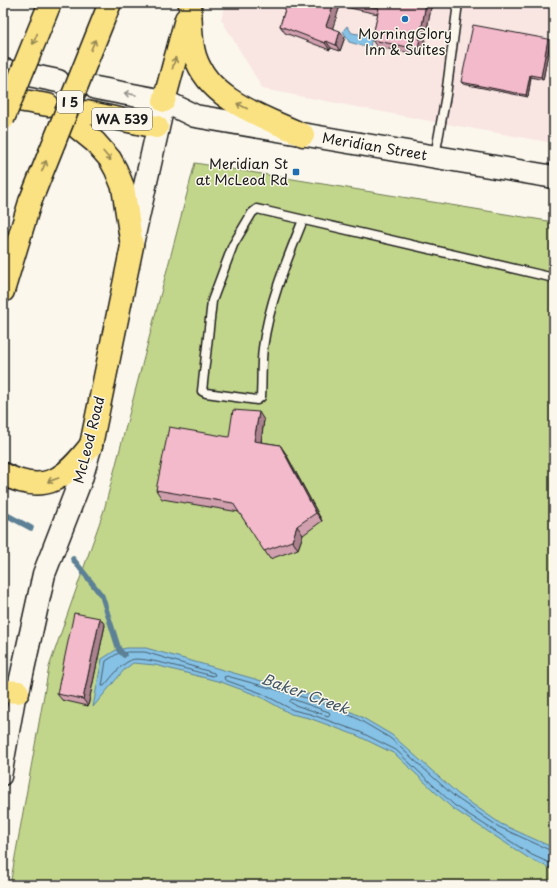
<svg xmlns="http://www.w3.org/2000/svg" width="557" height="888" font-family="'Playpen Sans',sans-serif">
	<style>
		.built { fill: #f9e5e2 }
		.green { fill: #c2d68b; stroke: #6f7954 }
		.water { fill: #86c2e6; stroke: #5c8095 }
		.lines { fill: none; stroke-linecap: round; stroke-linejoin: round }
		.shore { stroke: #465e6d; stroke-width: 1 }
		.stream { stroke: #5c8095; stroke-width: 5.5 }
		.service-casing { stroke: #1c1c1c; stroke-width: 11 }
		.minor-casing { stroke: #1c1c1c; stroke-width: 19 }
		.secondary-casing { stroke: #1c1c1c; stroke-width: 25 }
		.trunk-casing { stroke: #1c1c1c; stroke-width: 25 }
		.motorway-casing { stroke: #1c1c1c; stroke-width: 25 }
		.service { stroke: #fbf7ec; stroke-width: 8 }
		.minor { stroke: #fbf7ec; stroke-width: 16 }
		.secondary { stroke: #fbf7ec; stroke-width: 22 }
		.trunk { stroke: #fae181; stroke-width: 22 }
		.motorway { stroke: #fae181; stroke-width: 22 }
		.motorway-bridge-casing { stroke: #1c1c1c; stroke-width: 25; stroke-linecap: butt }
		.motorway-bridge { stroke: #fae181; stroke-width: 22 }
		.wall { fill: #d1a0af; stroke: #1c1c1c }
		.shaded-wall { fill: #aa828e; stroke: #1c1c1c }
		.building { fill: #f3bacb; stroke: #1c1c1c }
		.oneway { stroke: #968854 }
		.oneway2 { stroke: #97948e }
		.poi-dot { fill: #1f6fb2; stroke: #fbf7ec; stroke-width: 1.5 }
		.labels { text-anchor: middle; stroke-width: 3; stroke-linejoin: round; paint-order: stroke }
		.shield { fill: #fbf7ec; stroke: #5f5e5a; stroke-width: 1 }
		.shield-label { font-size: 13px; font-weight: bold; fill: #1c1c1c }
		.poi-label { font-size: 14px; fill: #1c1c1c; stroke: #fbf7ec }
		.street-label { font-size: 14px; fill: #1c1c1c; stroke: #fbf7ec }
		.water-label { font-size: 15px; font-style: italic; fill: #415663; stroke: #fbf7ec }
	</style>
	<rect width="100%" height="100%" fill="#fbf7ec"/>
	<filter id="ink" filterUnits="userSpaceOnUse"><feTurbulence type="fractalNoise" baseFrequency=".025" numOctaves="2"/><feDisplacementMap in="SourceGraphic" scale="8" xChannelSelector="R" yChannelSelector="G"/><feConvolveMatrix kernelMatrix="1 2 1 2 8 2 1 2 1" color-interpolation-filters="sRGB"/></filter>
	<g filter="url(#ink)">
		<!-- built -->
		<path class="built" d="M 227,3 L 554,3 L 554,143 L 430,121 L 263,89 L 221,19 Z"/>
		<!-- green -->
		<path class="green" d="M 195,163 L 554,222 L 554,885 L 10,885 L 49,667 L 104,510 Z"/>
		<!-- water -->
		<path class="water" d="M 347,26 L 352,33 L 372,36 L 370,48 L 349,42 L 343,31 Z
			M 127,648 L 146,648 L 318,697 L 358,715 L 392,735 L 458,794 L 501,824 L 554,848 L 554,870 L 530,859 L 452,808 L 395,754 L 358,736 L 309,718 L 291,714 L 259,696 L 221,682 L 155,665 L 133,663 L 124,670 L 93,707 L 102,659 L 116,650 Z"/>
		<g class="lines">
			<!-- shore -->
			<path class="shore" d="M 128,652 L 145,652 L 214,673 L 215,675 L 213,676 C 199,673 142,655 131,660 C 120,665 112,677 104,686 L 102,686 L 106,661 L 117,654 Z
				M 292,699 L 329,712 L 330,714 L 328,716 L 295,705 L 290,702 Z
				M 554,852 L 499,827 L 455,797 L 390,738 L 356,718 L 317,701 L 227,676 L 224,677 L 225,680 L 261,693 L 293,710 L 310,714 L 360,732 L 396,750 L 454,805 L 532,855 L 554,865"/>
			<!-- stream -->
			<path class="stream" d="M 3,513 L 31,528
				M 73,559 L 102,596 L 119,650 L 124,655"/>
			<defs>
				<path id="service" d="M 435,156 L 446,95 L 458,3
					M 303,220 C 286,262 269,303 263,348 C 261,364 262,381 261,397 L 257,400 L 206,393 L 202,391 L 212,301 L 233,245 L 252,213 L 257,209 L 554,278"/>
				<path id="minor" d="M 3,777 L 18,692"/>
				<g id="secondary">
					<path d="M 3,70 L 8,71"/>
					<path d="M 34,76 L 58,81"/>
					<path id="s1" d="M 96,88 L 164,101 L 195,116 L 554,177"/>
					<path d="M 132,244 L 164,101"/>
					<path d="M 18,692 L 44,574 L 81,479 L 91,445"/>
				</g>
				<path id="trunk" d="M 24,101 L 48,105
					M 86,112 L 157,127
					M 79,129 L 95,142 L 110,159 L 116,170 L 123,187 L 132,246 L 91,445"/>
				<path id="motorway" d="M 190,5 C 191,21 190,40 195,56 C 209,101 265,117 303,135
					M 164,101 L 186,19
					M 3,291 L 30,202
					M 3,474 C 46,496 65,478 91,445
					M 3,691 L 18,692"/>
			</defs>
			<!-- service casing -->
			<use href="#service" class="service-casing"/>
			<!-- minor casing -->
			<use href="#minor" class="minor-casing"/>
			<!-- secondary casing -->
			<use href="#secondary" class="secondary-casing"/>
			<!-- trunk casing -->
			<use href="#trunk" class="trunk-casing"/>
			<!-- motorway casing -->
			<use href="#motorway" class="motorway-casing"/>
			<!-- service -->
			<use href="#service" class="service"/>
			<!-- minor -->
			<use href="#minor" class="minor"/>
			<!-- secondary -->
			<use href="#secondary" class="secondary"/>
			<!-- trunk -->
			<use href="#trunk" class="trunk"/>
			<!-- motorway -->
			<use href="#motorway" class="motorway"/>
			<defs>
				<path id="motorway-bridge" d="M 3,119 L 50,3
					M 30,202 L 110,3"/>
			</defs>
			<!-- motorway-bridge casing -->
			<use href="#motorway-bridge" class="motorway-bridge-casing"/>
			<!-- motorway-bridge -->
			<use href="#motorway-bridge" class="motorway-bridge"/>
		</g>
		<!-- wall -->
		<path class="wall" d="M 287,3 L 432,3 L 422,55 L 377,47 L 372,40 L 378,14 L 340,6 L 332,28 L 345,37 L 340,51 L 331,48 L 330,50 L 285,33 L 280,26 Z
			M 550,42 L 543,80 L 531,77 L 528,97 L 463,84 L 461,82 Z
			M 264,420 L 261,442 L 280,445 L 286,454 L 322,521 L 303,535 L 298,549 L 270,559 L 239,512 L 162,499 L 156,490 L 229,437 Z
			M 105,625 L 88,706 L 62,700 L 57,694 Z"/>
		<!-- shaded-wall -->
		<path class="shaded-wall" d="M 334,3 L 337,3 L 340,6 L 331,33 L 326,26 Z
			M 426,3 L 432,3 L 422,55 L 418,49 Z
			M 340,31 L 345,37 L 340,51 L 336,45 Z
			M 548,39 L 550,42 L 543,80 L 541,77 Z
			M 326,41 L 331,48 L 330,50 L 325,43 Z
			M 530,75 L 531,77 L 528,97 L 526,95 Z
			M 259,412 L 264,420 L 260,449 L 254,441 Z
			M 280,445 L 286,454 L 322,521 L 316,513 Z
			M 297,526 L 303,535 L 298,549 L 292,541 Z
			M 100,618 L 105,625 L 88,706 L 83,699 Z"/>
		<!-- building -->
		<path class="building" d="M 287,3 L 334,3 L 326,26 L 340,31 L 336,45 L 326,41 L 325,43 L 280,26 Z
			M 352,3 L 426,3 L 418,49 L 372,40 L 379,8 Z
			M 473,25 L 548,39 L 541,77 L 530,75 L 526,95 L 461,82 Z
			M 233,410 L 259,412 L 254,441 L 280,445 L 316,513 L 297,526 L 292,541 L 264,551 L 233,503 L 156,490 L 169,427 L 229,437 Z
			M 74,613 L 100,618 L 83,699 L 57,694 Z"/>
		<!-- one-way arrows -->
		<defs><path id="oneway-shaft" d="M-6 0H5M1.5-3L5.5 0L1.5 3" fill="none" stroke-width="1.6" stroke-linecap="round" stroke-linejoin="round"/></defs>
		<g class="oneway">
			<use href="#oneway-shaft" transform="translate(35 39) rotate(112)"/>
			<use href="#oneway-shaft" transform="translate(93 45) rotate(-68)"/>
			<use href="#oneway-shaft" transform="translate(174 63) rotate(-74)"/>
			<use href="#oneway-shaft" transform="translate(242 106) rotate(-153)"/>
			<use href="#oneway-shaft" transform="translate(107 156) rotate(50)"/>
			<use href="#oneway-shaft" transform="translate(44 166) rotate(-68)"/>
			<use href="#oneway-shaft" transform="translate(53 480) rotate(161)"/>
		</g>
		<use class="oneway2" href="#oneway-shaft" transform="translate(130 94) rotate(-169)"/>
	</g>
	<!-- markers -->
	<g class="poi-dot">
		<circle cx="405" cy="19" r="4"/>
		<rect x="292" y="168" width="8" height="8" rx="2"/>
	</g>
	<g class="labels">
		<!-- shield labels -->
		<g class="shield">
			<rect x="57" y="91" width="26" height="22" rx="3"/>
			<rect x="92" y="108" width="60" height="22" rx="3"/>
		</g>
		<g class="shield-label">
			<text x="70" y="107">I 5</text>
			<text x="122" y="124">WA 539</text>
		</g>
		<!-- poi labels -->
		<g class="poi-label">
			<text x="405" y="39">MorningGlory<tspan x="405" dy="16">Inn &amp; Suites</tspan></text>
			<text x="288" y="169" text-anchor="end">Meridian St<tspan x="288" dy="16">at McLeod Rd</tspan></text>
		</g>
		<!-- street labels -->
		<g class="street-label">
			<text dy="5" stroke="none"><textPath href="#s1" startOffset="286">Meridian Street</textPath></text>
			<text transform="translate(89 440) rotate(-76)" y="5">McLeod Road</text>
		</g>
		<!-- water labels -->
		<g class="water-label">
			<text transform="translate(305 694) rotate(20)" y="5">Baker Creek</text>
		</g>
	</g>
	<!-- margin -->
	<rect width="557" height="888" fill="none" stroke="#fbf7ec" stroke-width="16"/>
	<rect x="8" y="8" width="541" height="872" fill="none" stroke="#1c1c1c" stroke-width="1.5" filter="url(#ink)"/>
</svg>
